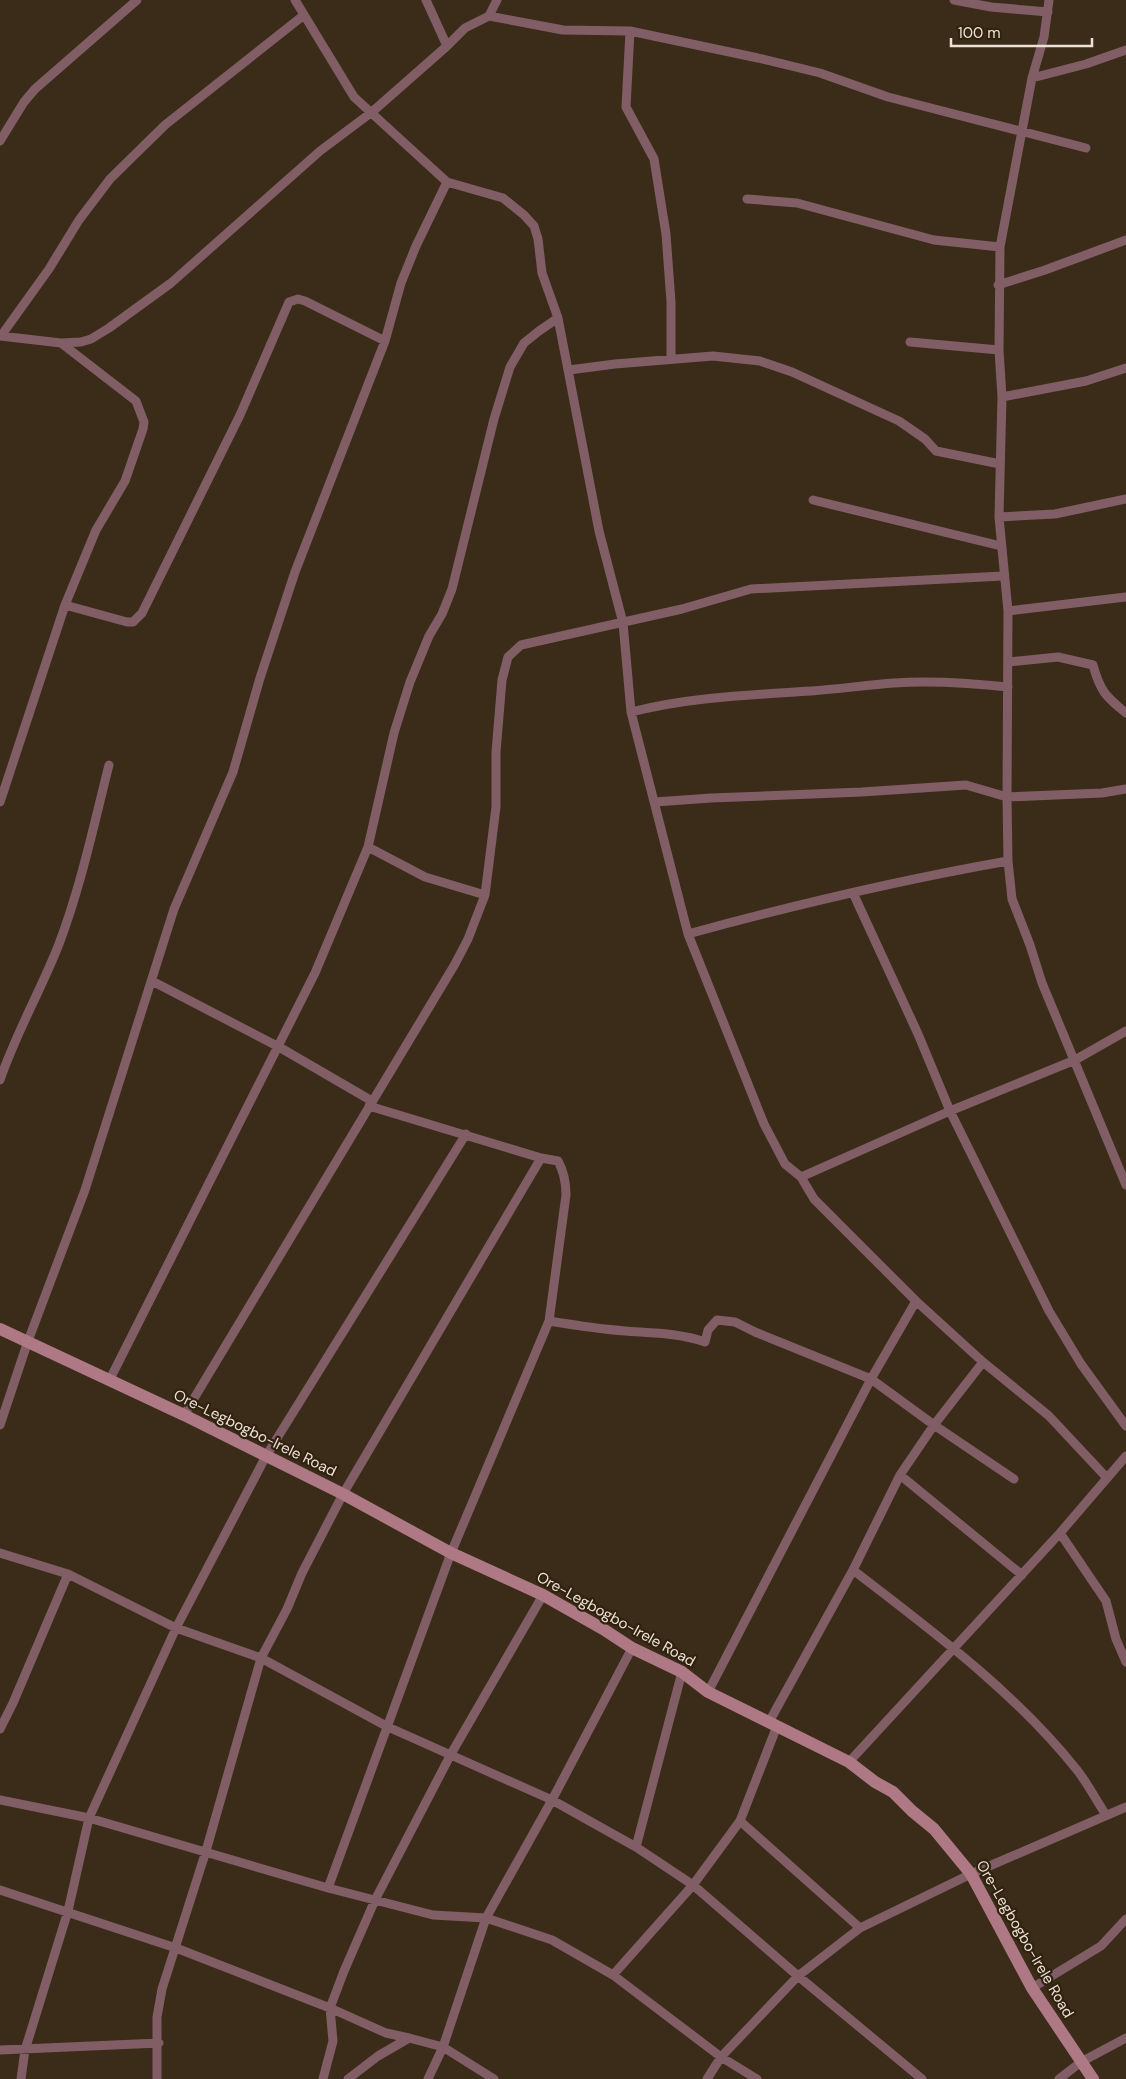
<svg xmlns="http://www.w3.org/2000/svg" width="1126" height="2079" font-family="'DM Sans',sans-serif">
	<style>
		.lines { fill: none; stroke-linecap: round; stroke-linejoin: round }
		.minor { stroke: #815e66; stroke-width: 9 }
		.secondary { stroke: #ae7885; stroke-width: 12 }
		.labels { text-anchor: middle; stroke-width: 4.5; stroke-linejoin: round; paint-order: stroke }
		.street-label { font-size: 15px; fill: #ece2d6; stroke: #30220f }
	</style>
	<rect width="100%" height="100%" fill="#3b2c19"/>
	<g class="lines">
		<!-- minor -->
		<path class="minor" d="M 295,0 L 354,97 L 447,182 L 503,198 L 524,215 L 534,226 L 538,239 L 542,273 L 558,318 L 599,531 L 623,623 L 631,712 L 688,934 L 764,1124 L 785,1164 L 801,1177 L 814,1199 L 916,1301 L 983,1362 L 1049,1416 L 1107,1478
			M 426,0 L 447,46
			M 954,0 L 991,7 L 1048,12
			M 1049,0 L 1044,37 L 1032,78 L 1000,247 L 999,350 L 1002,397 L 999,517 L 1008,611 L 1007,797 L 1008,861 L 1012,899 L 1030,945 L 1042,983 L 1126,1185
			M 489,16 L 563,30 L 630,31 L 758,58 L 820,73 L 888,97 L 1086,148
			M 630,31 L 626,107 L 654,159 L 666,234 L 671,302 L 671,358
			M 1032,78 L 1086,64 L 1126,50
			M 0,141 L 24,102 L 35,89 L 137,0
			M 747,199 L 797,203 L 934,240 L 1000,247
			M 998,285 L 1045,270 L 1126,240
			M 0,336 L 61,343 L 81,342 L 91,339 L 109,328 L 171,283 L 320,151 L 372,112 L 447,46 L 465,28 L 489,16 L 497,0
			M 1,336 L 49,269 L 79,220 L 110,179 L 165,125 L 304,15
			M 910,342 L 999,350
			M 569,370 L 615,364 L 713,356 L 760,361 L 792,372 L 899,421 L 925,439 L 936,451 L 1000,464
			M 1002,397 L 1086,381 L 1126,368
			M 813,500 L 1001,546
			M 999,517 L 1055,514 L 1126,499
			M 65,605 L 127,622 L 133,622 L 142,613 L 240,415 L 289,302 L 298,299 L 305,301 L 385,341
			M 1008,611 L 1126,597
			M 1008,662 L 1058,657 L 1093,665 C 1100,691 1106,697 1126,713
			M 631,712 C 691,697 750,695 811,691 C 839,689 867,685 894,683 C 932,680 971,683 1008,687
			M 0,802 L 65,605 L 96,530 L 125,481 L 143,429 L 144,422 L 136,401 L 61,343
			M 655,802 L 711,798 L 862,792 L 966,785 L 1007,797 L 1102,793 L 1126,789
			M 368,847 L 425,877 L 485,895
			M 853,893 L 918,1034 L 950,1111 L 1049,1311 L 1081,1364 L 1126,1426
			M 688,934 C 794,905 900,880 1008,861
			M 152,981 L 279,1047 L 372,1101
			M 0,1080 C 16,1033 41,990 59,944 C 81,886 94,824 109,765
			M 801,1177 L 950,1111 L 1075,1060 L 1126,1031
			M 549,1321 C 574,1325 599,1329 625,1331 C 652,1333 680,1333 705,1342 L 708,1330 L 717,1320 L 735,1322 L 755,1332 L 871,1379 L 934,1425 L 1014,1479
			M 109,1381 L 315,973 L 368,847 L 394,733 L 410,682 L 429,636 L 442,614 L 452,589 L 494,419 L 510,367 L 524,343 L 539,331 L 558,318
			M 184,1415 L 455,964 L 468,939 L 485,895 L 496,807 L 496,752 L 502,680 L 508,657 L 521,645 L 682,609 L 751,589 L 1003,576
			M 0,1425 L 28,1341 L 85,1190 L 174,909 L 233,772 L 260,678 L 295,572 L 385,341 L 401,283 L 416,246 L 447,182
			M 900,1475 L 1022,1575
			M 1060,1533 L 1106,1601 L 1116,1639 L 1126,1662
			M 0,1553 L 68,1574 L 176,1628 L 261,1658 L 388,1727 L 552,1800 L 636,1847 L 693,1885 L 798,1976 L 922,2079
			M 853,1570 C 931,1630 1015,1692 1077,1770 C 1088,1784 1096,1800 1106,1815
			M 708,1692 L 871,1379 L 916,1301
			M 769,1722 L 853,1570 L 900,1475 L 934,1425 L 983,1362
			M 0,1729 L 13,1703 L 68,1574
			M 849,1762 L 1060,1533 L 1126,1456
			M 0,1800 L 89,1818 L 328,1888 L 433,1915 L 486,1918 L 552,1940 L 613,1975 L 721,2057 L 757,2079
			M 740,1821 L 860,1928
			M 636,1847 L 682,1672
			M 328,1888 L 451,1553 L 549,1321 L 566,1195 C 566,1182 564,1172 558,1161 L 541,1158 L 369,1106
			M 0,1890 L 176,1948 L 330,2008 L 386,2033 L 409,2038
			M 613,1975 L 693,1885 L 740,1821 L 777,1726
			M 1032,1988 L 1101,1946 L 1126,1919
			M 0,2050 L 159,2043
			M 21,2079 L 25,2050 L 68,1911 L 89,1818 L 176,1628 L 266,1456 L 466,1134
			M 157,2079 L 157,2017 L 162,1989 L 206,1851 L 261,1658 L 287,1609 L 302,1573 L 343,1494 L 541,1158
			M 323,2079 L 333,2041 L 330,2008 L 344,1971 L 375,1900 L 451,1754 L 543,1595
			M 348,2079 L 378,2056 L 409,2038 L 443,2047 L 494,2079
			M 428,2079 L 443,2047 L 486,1918 L 552,1800 L 632,1648
			M 707,2079 L 721,2057 L 798,1976 L 860,1928 L 971,1874 L 1126,1807
			M 1059,2079 L 1081,2062 L 1126,2038"/>
		<!-- secondary -->
		<path class="secondary" d="M 0,1329 L 184,1415 L 343,1494 L 451,1553 L 543,1595 L 603,1629 L 632,1648 L 682,1672 L 708,1692 L 849,1762 L 875,1782 L 893,1792 L 912,1811 L 934,1829 L 971,1874 L 1032,1988 L 1093,2079"/>
	</g>
	<g class="labels">
		<!-- street labels -->
		<g class="street-label">
			<text transform="translate(255 1433) rotate(26)" y="5">Ore-Legbogbo-Irele Road</text>
			<text transform="translate(616 1619) rotate(29)" y="5">Ore-Legbogbo-Irele Road</text>
			<text transform="translate(1025 1939) rotate(60)" y="5">Ore-Legbogbo-Irele Road</text>
		</g>
	</g>
	<!-- scale -->
	<path d="M951 38v8h141v-8" fill="none" stroke="#ece2d6" stroke-width="2.5"/>
	<text x="958" y="38" font-size="15" fill="#ece2d6" stroke="#30220f" stroke-width="4" paint-order="stroke">100 m</text>
</svg>
